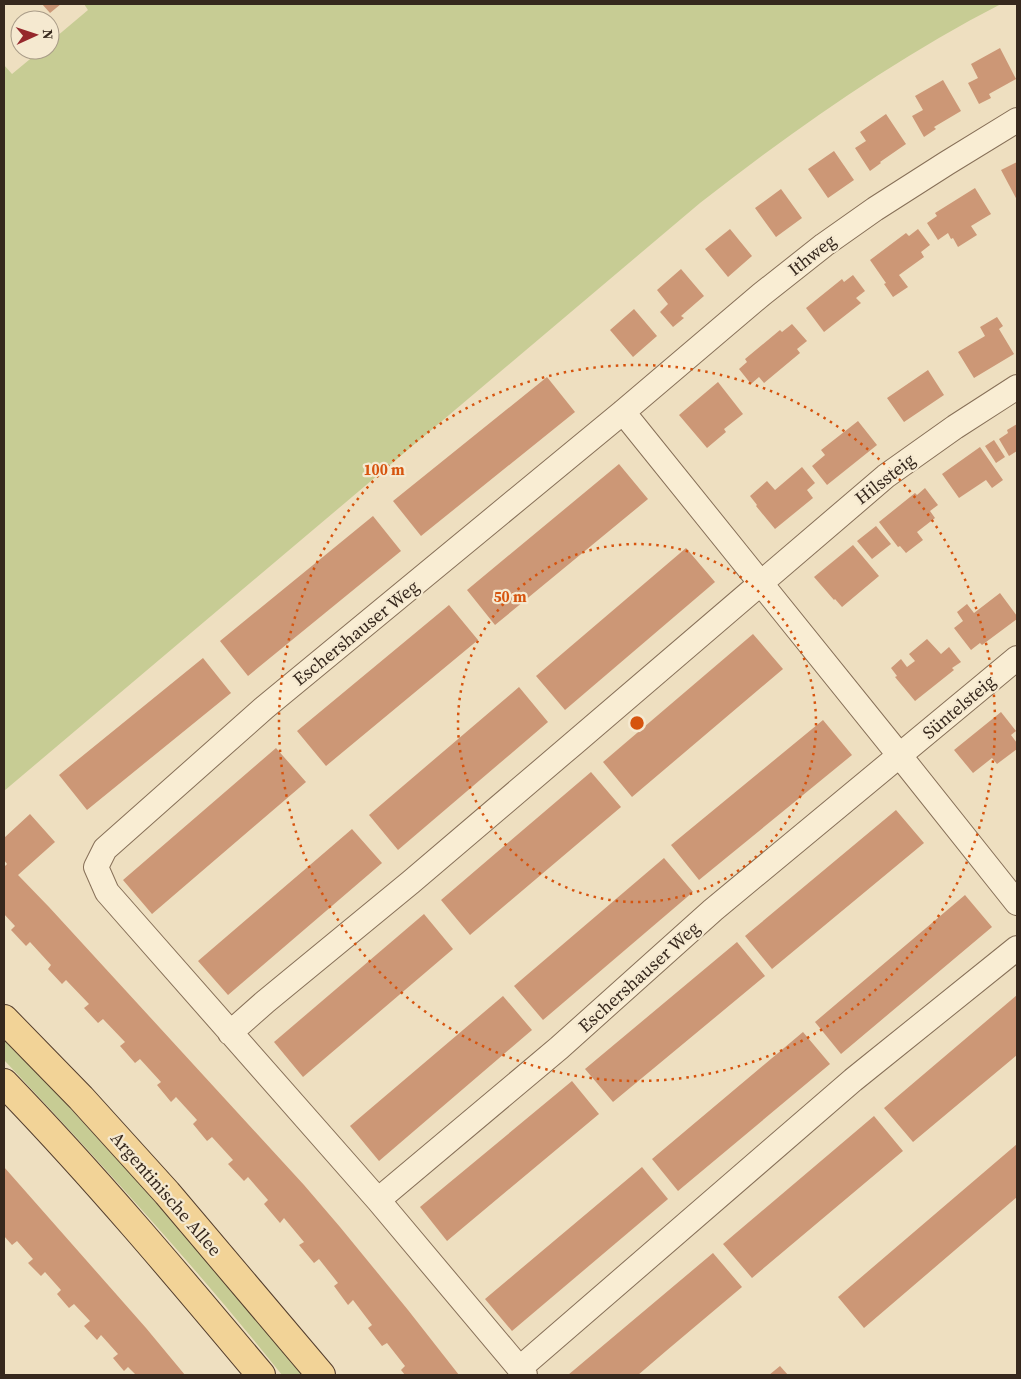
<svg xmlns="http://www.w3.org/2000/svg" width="1021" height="1379" font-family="'Source Serif 4',serif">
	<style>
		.green { fill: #c7cc94 }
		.building { fill: #cc9776 }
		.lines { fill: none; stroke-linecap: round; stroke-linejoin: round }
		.minor-casing { stroke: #877058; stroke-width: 26 }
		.major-casing { stroke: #543e2d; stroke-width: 30 }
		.minor { stroke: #f9edd3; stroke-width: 24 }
		.major { stroke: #f2d397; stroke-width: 28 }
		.ring { fill: none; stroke: #d6540e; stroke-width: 2.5; stroke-dasharray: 2.5 5 }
		.labels { text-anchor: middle; stroke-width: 4.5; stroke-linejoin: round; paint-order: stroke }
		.street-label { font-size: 18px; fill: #36281d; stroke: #f5e9d0 }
		.centre { fill: #d6540e; stroke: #f5e9d0; stroke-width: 2.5 }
		.ring-label { font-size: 15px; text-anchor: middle; font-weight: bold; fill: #d6540e; stroke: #f5e9d0; stroke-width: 4.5; stroke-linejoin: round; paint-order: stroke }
	</style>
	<rect width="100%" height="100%" fill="#eedfc0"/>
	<!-- green -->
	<path class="green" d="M 84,4 L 1001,4 C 894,59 795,129 700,203 L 4,791 L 4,65 L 12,74 L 41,50 L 50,50 L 50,42 L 88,10 Z
		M 4,1037 C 107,1147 208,1258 303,1375 L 282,1375 C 195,1266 100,1162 4,1060 Z"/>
	<!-- building -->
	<path class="building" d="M 42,4 L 61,4 L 50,13 Z
		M 1000,48 L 1016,79 L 989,94 L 991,98 L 979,104 L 968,83 L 978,78 L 971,64 Z
		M 943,80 L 961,111 L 934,127 L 936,129 L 924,137 L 912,116 L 923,110 L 915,96 Z
		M 886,114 L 906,144 L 880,162 L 881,163 L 870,171 L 855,148 L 866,141 L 860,132 Z
		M 834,151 L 854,180 L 828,198 L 808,169 Z
		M 1017,162 L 1017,200 L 1001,170 Z
		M 975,188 L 991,214 L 971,226 L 977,235 L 958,247 L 953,238 L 951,239 L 948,233 L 938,240 L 927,223 L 937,216 L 935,213 Z
		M 781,189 L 802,218 L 776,237 L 755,208 Z
		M 730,229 L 752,256 L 728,277 L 705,249 Z
		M 918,229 L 930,245 L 921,252 L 924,257 L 899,275 L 908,287 L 893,297 L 884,284 L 886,283 L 870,260 L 906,233 L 909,236 Z
		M 681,269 L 704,296 L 681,316 L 684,318 L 673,327 L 660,312 L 668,304 L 657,290 Z
		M 853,275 L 865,291 L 856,298 L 861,303 L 824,332 L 806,308 L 842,279 L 844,282 Z
		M 634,309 L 657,336 L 633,357 L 610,330 Z
		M 997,317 L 1003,326 L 999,329 L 1014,354 L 974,378 L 958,352 L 985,336 L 980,327 Z
		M 792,324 L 807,341 L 797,349 L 800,353 L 764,383 L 759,377 L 751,384 L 739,369 L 747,362 L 745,359 L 780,330 L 782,332 Z
		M 928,370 L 944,395 L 904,422 L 887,398 Z
		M 547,377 L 575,412 L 421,536 L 393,501 Z
		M 718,382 L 743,414 L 724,429 L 726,432 L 707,448 L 679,415 Z
		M 858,421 L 877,445 L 827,485 L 812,466 L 825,455 L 821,450 Z
		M 1017,424 L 1017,451 L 1009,456 L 999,439 L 1008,433 L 1007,430 Z
		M 994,440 L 1005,457 L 996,463 L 985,446 Z
		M 980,447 L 1003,480 L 992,488 L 986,480 L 959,498 L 942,474 Z
		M 619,464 L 648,499 L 495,625 L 467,590 Z
		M 802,467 L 815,483 L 807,490 L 813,498 L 775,529 L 756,506 L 757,505 L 750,496 L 767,481 L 775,490 Z
		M 925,488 L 938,505 L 930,511 L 935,518 L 917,532 L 923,540 L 906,553 L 900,546 L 898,547 L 879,522 L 915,493 L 917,495 Z
		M 373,516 L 401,551 L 248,676 L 220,641 Z
		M 876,526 L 891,544 L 872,559 L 857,541 Z
		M 853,545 L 879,576 L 842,607 L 835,599 L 834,600 L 814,577 Z
		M 686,548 L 715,582 L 565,710 L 536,676 Z
		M 1000,593 L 1017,616 L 1017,619 L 982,645 L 980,643 L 971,650 L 954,628 L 963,621 L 957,612 L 967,604 L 974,613 Z
		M 449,605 L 478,640 L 326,766 L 297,731 Z
		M 753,634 L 783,669 L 632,797 L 603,762 Z
		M 927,639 L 941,654 L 949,647 L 961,662 L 952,668 L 954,670 L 915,701 L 895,677 L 897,676 L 891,668 L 901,659 L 907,667 L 915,661 L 909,654 Z
		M 203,658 L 231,693 L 87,810 L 59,775 Z
		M 519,687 L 548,722 L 398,850 L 369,815 Z
		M 1001,712 L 1016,731 L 1011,735 L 1017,743 L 1017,749 L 997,764 L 992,758 L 973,773 L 954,750 Z
		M 823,720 L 852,755 L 699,880 L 671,845 Z
		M 276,748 L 306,782 L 152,914 L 123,880 Z
		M 591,772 L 621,807 L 470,935 L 441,900 Z
		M 896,810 L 924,843 L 772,969 L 745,936 Z
		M 30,814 L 55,842 L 18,875 L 49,907 L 304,1185 L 340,1227 L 408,1310 L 459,1375 L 405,1375 L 401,1370 L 405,1366 L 387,1343 L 382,1346 L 368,1328 L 372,1325 L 353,1300 L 348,1305 L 334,1286 L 338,1283 L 319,1259 L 314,1263 L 299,1245 L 304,1242 L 284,1218 L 280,1223 L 264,1204 L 268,1200 L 248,1177 L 244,1181 L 228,1164 L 233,1160 L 212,1137 L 207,1141 L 193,1124 L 197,1120 L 176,1097 L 171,1102 L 157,1085 L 161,1082 L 140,1059 L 135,1063 L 120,1046 L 125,1042 L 103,1019 L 98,1023 L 84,1008 L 89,1004 L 66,980 L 62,984 L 48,969 L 51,965 L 30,942 L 26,946 L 11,930 L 15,926 L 4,914 L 4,867 L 7,864 L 4,860 L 4,838 Z
		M 352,829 L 382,863 L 228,995 L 198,961 Z
		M 664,858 L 693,892 L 543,1020 L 514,986 Z
		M 965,895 L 992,927 L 841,1054 L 815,1022 Z
		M 424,914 L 453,949 L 303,1077 L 274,1042 Z
		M 737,942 L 765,976 L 613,1102 L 585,1069 Z
		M 1017,995 L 1017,1055 L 913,1142 L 884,1108 Z
		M 503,996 L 532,1030 L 379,1161 L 350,1126 Z
		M 803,1032 L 830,1064 L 678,1191 L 652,1159 Z
		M 572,1081 L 599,1114 L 447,1241 L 420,1207 Z
		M 874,1116 L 903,1151 L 752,1278 L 723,1244 Z
		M 1017,1144 L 1017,1197 L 864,1328 L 838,1297 Z
		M 4,1167 L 146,1328 L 185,1375 L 136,1375 L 128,1367 L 124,1371 L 113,1358 L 118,1354 L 101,1335 L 97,1340 L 84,1326 L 90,1321 L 74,1304 L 69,1308 L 57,1294 L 61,1290 L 45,1272 L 41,1276 L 28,1263 L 33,1259 L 17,1241 L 12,1245 L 4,1236 Z
		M 642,1167 L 668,1199 L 512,1331 L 485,1299 Z
		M 713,1253 L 742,1287 L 666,1351 L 638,1375 L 568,1375 Z
		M 780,1366 L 788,1375 L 769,1375 Z"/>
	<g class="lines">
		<defs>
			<path id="minor" d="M 623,412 L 900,756 L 1017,903
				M 230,1033 L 265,1002 L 411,882 L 573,744 L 886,476 L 955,427 L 1017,387
				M 378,1200 L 559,1048 L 713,910 L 1017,658
				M 520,1368 L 853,1080 L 1017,948
				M 525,1375 L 378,1200 L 107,892 L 96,867 L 105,849 L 264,708 L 623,412 L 762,294 L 824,245 L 875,209 L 947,163 L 1017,120"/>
			<path id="major" d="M 4,1019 L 81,1098 L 167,1193 L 321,1375
				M 4,1083 C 94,1176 178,1276 261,1375"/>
		</defs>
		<!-- minor casing -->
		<use href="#minor" class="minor-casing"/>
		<!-- major casing -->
		<use href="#major" class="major-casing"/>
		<!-- minor -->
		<use href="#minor" class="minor"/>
		<!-- major -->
		<use href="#major" class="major"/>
	</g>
	<!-- distance rings -->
	<g class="ring">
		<circle cx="637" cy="723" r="179"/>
		<circle cx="637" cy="723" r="358"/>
	</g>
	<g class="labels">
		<!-- street labels -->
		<g class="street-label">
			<text transform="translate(812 255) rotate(-38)" y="6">Ithweg</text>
			<text transform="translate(885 479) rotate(-38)" y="6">Hilssteig</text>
			<text transform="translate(356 633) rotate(-39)" y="6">Eschershauser Weg</text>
			<text transform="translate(959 707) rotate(-40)" y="6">Süntelsteig</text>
			<text transform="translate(639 977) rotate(-42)" y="6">Eschershauser Weg</text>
			<text transform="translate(166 1194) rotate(49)" y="6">Argentinische Allee</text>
		</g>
	</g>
	<circle cx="637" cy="723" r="8" class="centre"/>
	<g class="ring-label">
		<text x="384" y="475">100 m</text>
		<text x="510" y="602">50 m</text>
	</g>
	<!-- border -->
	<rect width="1021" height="1379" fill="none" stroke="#36281d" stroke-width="10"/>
	<!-- north arrow -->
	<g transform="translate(35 35) rotate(87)"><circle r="24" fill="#f5e9d0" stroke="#a99c88"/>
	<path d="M0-4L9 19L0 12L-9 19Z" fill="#96282c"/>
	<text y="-8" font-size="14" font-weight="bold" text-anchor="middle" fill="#36281d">N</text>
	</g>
</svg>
